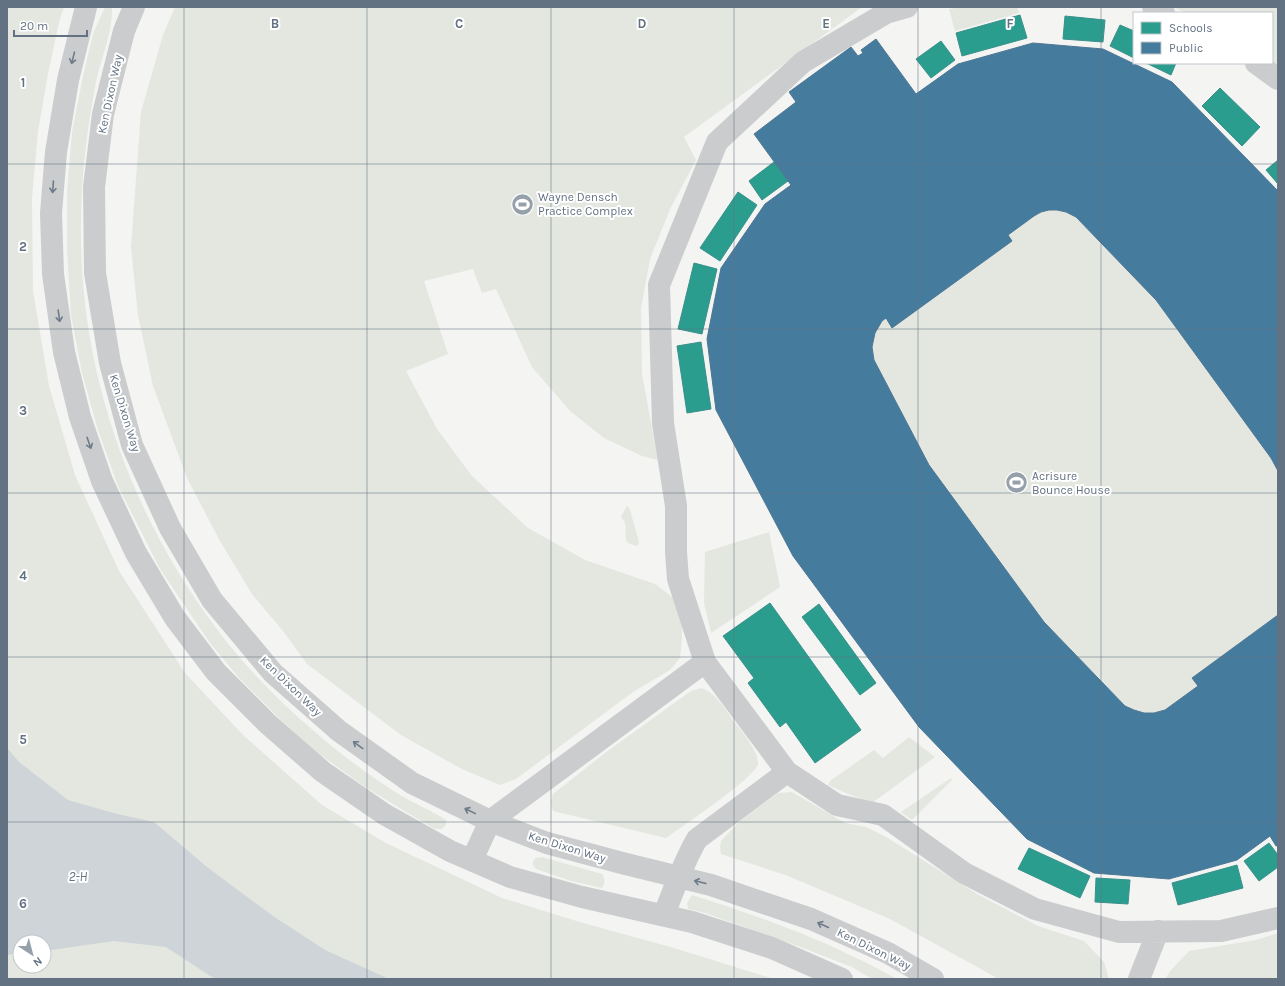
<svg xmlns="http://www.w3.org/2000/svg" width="1285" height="986" font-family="Karla,sans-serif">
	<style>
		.green { fill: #e3e7e0; fill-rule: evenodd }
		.water { fill: #ced4d8 }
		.schools { fill: #2a9d8f; stroke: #3b908b }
		.public { fill: #457b9d; stroke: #4e7895 }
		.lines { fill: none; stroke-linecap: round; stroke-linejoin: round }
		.minor { stroke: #cbcccd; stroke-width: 22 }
		.oneway { stroke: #6d7b8a }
		.grid { fill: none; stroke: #637283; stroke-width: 1; stroke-opacity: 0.55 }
		.labels { text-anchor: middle; stroke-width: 4; stroke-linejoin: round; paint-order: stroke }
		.street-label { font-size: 12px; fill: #637283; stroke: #fff }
		.poi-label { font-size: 12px; fill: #637283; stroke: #fff; text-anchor: start }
		.water-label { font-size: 13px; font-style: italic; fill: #5f7580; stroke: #fff }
		.grid-label { font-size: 13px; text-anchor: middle; font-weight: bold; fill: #637283; stroke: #fff; stroke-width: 4; stroke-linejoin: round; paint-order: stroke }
	</style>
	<rect width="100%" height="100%" fill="#f4f4f2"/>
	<!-- green -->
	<path class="green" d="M 7,7 L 64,7 L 59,22 L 48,74 L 38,131 L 32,198 L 33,291 L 49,386 L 75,475 L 119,571 L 185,673 L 243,735 L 322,805 L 386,843 L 502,898 L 583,923 L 674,948 L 774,979 L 7,979 ZM 20,942 L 44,942 L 44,966 L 20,966 Z
		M 105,7 L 112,7 C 113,33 101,57 96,82 C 87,129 81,176 81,225 C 79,369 129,512 216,628 C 244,666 279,701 315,732 C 341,755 370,776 400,795 C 415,804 431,810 446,820 L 446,825 L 442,829 L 435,829 L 431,827 L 365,787 L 314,750 L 280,719 L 241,680 L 210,643 L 160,569 L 118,486 L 98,430 L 82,373 L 71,315 L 67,249 L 67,192 L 72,132 L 83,76 L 93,34 Z
		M 175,7 L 871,7 L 865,8 L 862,7 L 684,137 L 696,160 L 671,207 L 650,259 L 641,308 L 642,374 L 658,460 L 642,456 L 604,438 L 570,411 L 532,367 L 496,289 L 482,293 L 473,269 L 424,281 L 448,354 L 406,371 L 437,429 L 472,476 L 528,528 L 585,560 L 655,584 L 675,599 L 682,623 L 682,638 L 680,658 L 670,670 L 633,692 L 516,779 L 500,785 L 462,769 L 401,735 L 307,664 L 283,631 L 252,594 L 220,541 L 187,478 L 153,386 L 138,315 L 131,247 L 141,112 L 163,35 Z
		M 962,7 L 1017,7 L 1019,13 L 955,31 L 949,9 Z
		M 1173,7 L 1278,7 L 1278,67 L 1272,63 L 1272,13 L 1186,13 Z
		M 876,39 L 916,94 L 958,64 L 1033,43 L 1103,49 L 1172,82 L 1278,191 L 1278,845 L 1276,846 L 1270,836 L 1237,860 L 1169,879 L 1094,873 L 1027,839 L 919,727 L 793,556 L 721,268 L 765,204 L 791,185 L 754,134 L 796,102 L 789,92 L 851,47 L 858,56 L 863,53 L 861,50 Z
		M 628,506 L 630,510 L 638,538 L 639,543 L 637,546 L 628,543 C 621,533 631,528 621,517 L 626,507 Z
		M 769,532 L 780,587 L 711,633 L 704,603 L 705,552 Z
		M 701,688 C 717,693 726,711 736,724 C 743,733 759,752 758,764 C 756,777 680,828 666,838 L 553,811 L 551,803 L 553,794 L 605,753 L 691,691 Z
		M 909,737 L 935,757 L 872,803 L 846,793 L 828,785 L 830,781 L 874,750 L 883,758 Z
		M 951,778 L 952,780 L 912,820 L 901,812 Z
		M 792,792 L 845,823 L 866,827 L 886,837 L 977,894 L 1038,926 L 1084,941 L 1104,962 L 1109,979 L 999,979 L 890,919 L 788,876 L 721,854 L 720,847 L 721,841 L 740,821 L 778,793 Z
		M 542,857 L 602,874 C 605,878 605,884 602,888 L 571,881 L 536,869 L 533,865 L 533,861 L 536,858 Z
		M 692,895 C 748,913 804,932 856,958 C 870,964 884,972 897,979 L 872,979 L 852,967 L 803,948 L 705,913 L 688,909 L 687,903 Z
		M 1278,933 L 1278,979 L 1165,979 L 1171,970 L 1189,951 L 1256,940 Z"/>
	<!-- water -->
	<path class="water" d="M 7,748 L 19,762 L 68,800 L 117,814 L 154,822 L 207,867 L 273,916 L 325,950 L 389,979 L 215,979 L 166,947 L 114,941 L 44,951 L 44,942 L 20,942 L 20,953 L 7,955 Z"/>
	<!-- schools -->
	<path class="schools" d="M 1020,15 L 1027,38 L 962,56 L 956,33 Z
		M 1065,16 L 1105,20 L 1103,42 L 1063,39 Z
		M 1120,25 L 1134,31 L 1134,58 L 1110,46 Z
		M 941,41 L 955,60 L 931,78 L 916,59 Z
		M 1146,63 L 1176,63 L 1171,75 Z
		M 1220,88 L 1260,127 L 1242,146 L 1202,106 Z
		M 1278,160 L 1278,184 L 1266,170 Z
		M 774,162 L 788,181 L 762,200 L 749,181 Z
		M 738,192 L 757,205 L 720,261 L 700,248 Z
		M 694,263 L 717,269 L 702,334 L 678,329 Z
		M 701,342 L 711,409 L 687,413 L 677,346 Z
		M 770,603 L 861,730 L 815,763 L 786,722 L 780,727 L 748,683 L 754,678 L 723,636 Z
		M 819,604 L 876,683 L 860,695 L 802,617 Z
		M 1269,843 L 1278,855 L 1278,867 L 1259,881 L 1244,861 Z
		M 1029,848 L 1090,876 L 1080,898 L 1018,869 Z
		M 1237,865 L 1243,888 L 1178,905 L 1172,883 Z
		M 1096,878 L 1130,880 L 1128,904 L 1095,902 Z"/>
	<!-- public -->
	<path class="public" d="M 876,39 L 916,94 L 958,64 L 1033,43 L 1103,49 L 1172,82 L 1278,191 L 1278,471 L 1271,458 L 1156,300 L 1076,217 L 1066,212 L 1057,210 L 1049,210 L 1041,212 L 1034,216 L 1008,235 L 1012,241 L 892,328 L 886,318 L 882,321 L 875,333 L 872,347 L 874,360 L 929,465 L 1044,622 L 1125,706 L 1134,710 L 1144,713 L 1154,713 L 1165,710 L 1198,686 L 1192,678 L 1278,615 L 1278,845 L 1276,846 L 1270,836 L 1237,860 L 1169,879 L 1094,873 L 1027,839 L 919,727 L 793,556 L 716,410 L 707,339 L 721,268 L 765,204 L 791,185 L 754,134 L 796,102 L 789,92 L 851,47 L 858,56 L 863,53 L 861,50 Z"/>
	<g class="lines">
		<!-- minor -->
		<path class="minor" d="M 86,7 L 68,80 L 56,152 L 51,213 L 53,274 L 64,352 L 80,417 L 102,481 L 136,553 L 175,618 L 216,672 L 268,724 L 323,772 L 384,814 L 450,851 L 510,877 L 582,897 L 692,922 L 772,948 L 842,979
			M 134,7 L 124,31 L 103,114 L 94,187 L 95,273 L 110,363 L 132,445 L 170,528 L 212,600 L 273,673 L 339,731 L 412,783 L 490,821 L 547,843 L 622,863 L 711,885 L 811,919 L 888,953 L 933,979
			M 907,7 L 886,13 L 803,62 L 717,142 L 659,285 L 663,423 L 676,506 L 676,552 L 678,579 L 705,662 L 787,772 L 837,805 L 883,815 L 964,873 L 1035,909 L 1119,932 L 1221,931 L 1278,918
			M 1153,7 L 1164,13
			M 1256,63 L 1278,79
			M 472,860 L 490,821 L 705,662
			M 664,915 C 674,889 683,863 697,839 L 787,772
			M 1139,979 L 1158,931"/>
	</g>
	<!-- one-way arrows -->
	<defs><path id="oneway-shaft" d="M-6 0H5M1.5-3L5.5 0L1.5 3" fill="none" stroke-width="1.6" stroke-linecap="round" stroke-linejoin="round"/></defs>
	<g class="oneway">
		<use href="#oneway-shaft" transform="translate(73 58) rotate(104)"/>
		<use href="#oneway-shaft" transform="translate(53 187) rotate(94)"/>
		<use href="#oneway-shaft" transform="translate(59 316) rotate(82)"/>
		<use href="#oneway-shaft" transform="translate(89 443) rotate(71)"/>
		<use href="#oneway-shaft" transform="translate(358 745) rotate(-144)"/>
		<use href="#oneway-shaft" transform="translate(470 811) rotate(-154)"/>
		<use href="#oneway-shaft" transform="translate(700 882) rotate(-166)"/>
		<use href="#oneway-shaft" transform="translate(823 925) rotate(-156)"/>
	</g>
	<!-- grid -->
	<path class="grid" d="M 184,7 L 184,979M 367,7 L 367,979M 551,7 L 551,979M 734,7 L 734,979M 918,7 L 918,979M 1101,7 L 1101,979M 7,164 L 1278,164M 7,329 L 1278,329M 7,493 L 1278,493M 7,657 L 1278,657M 7,822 L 1278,822"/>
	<!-- icons -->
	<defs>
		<symbol id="stadium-disc" viewBox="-11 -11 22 22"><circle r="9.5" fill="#96a0aa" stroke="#fff"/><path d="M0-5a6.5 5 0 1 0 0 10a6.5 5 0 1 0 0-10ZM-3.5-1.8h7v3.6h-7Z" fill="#fff"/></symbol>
	</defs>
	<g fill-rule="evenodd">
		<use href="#stadium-disc" x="510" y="192" width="25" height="25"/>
		<use href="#stadium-disc" x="1004" y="470" width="25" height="25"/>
	</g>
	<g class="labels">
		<!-- street labels -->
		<g class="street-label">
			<text transform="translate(110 94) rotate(-78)" y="4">Ken Dixon Way</text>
			<text transform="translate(125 413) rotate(73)" y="4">Ken Dixon Way</text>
			<text transform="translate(291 686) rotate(44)" y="4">Ken Dixon Way</text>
			<text transform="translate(567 847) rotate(17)" y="4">Ken Dixon Way</text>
			<text transform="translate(874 949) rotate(26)" y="4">Ken Dixon Way</text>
		</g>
		<!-- poi labels -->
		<g class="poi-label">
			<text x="538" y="201">Wayne Densch<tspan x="538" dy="14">Practice Complex</tspan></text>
			<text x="1032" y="480">Acrisure<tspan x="1032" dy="14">Bounce House</tspan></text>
		</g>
		<!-- water labels -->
		<g class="water-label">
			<text x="78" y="881">2-H</text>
		</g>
	</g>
	<g class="grid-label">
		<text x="275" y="28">B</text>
		<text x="459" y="28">C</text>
		<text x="642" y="28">D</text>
		<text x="826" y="28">E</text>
		<text x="1010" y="28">F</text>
		<text x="23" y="87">1</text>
		<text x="23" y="251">2</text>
		<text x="23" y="415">3</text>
		<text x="23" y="580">4</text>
		<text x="23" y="744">5</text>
		<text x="23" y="908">6</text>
	</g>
	<!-- border -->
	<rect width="1285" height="986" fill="none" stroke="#637283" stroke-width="16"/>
	<!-- legend -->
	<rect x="1133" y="12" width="140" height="52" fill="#ffffff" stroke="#c1c7cd"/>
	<rect x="1141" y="22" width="20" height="12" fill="#2a9d8f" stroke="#c1c7cd"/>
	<text x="1169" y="32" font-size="12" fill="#637283">Schools</text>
	<rect x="1141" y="42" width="20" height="12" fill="#457b9d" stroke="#c1c7cd"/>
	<text x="1169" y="52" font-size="12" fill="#637283">Public</text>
	<!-- north arrow -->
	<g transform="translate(32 954) rotate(144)"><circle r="19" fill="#ffffff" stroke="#c1c7cd"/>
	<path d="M0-3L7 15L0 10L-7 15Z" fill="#96a0aa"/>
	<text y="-6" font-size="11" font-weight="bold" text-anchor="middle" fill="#637283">N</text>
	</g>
	<!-- scale -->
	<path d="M14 30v6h73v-6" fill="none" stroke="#637283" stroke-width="2"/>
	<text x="20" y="30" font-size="12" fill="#637283" stroke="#ffffff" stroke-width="3" paint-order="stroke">20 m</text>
</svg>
